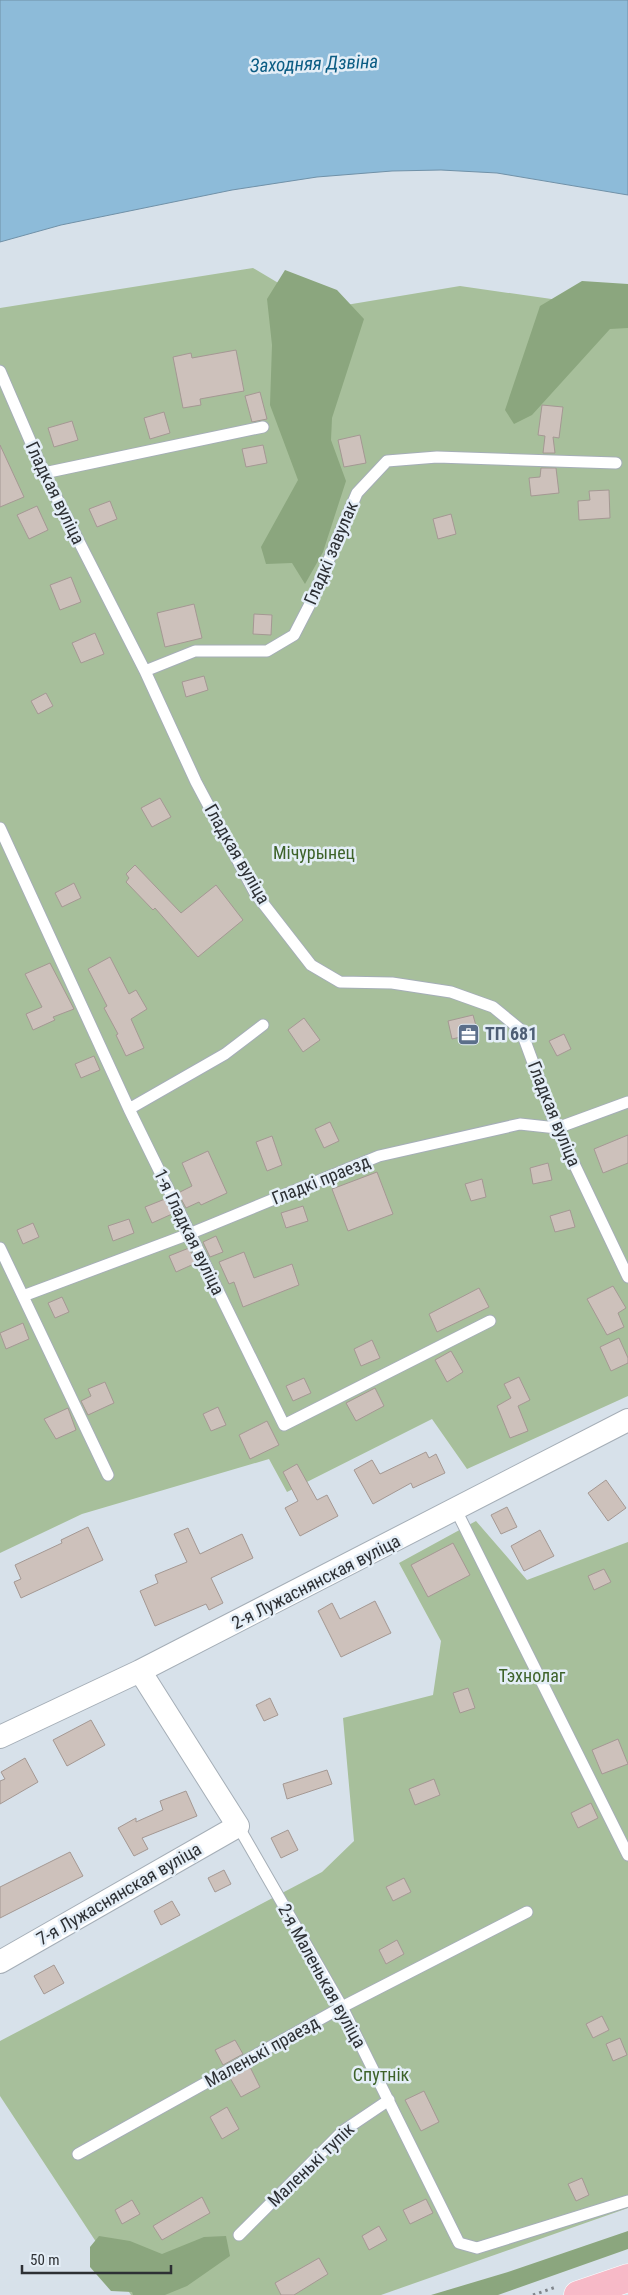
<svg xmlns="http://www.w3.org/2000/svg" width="628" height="2295" font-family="'Roboto Condensed',sans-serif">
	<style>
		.green { fill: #a7bf9b }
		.forest { fill: #8ba67e }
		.water { fill: #8dbbd9; stroke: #7091a8 }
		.building { fill: #cdc1bb; stroke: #a49893 }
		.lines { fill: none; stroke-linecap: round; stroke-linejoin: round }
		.service-casing { stroke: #a5aeb7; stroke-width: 13 }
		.minor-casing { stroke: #a5aeb7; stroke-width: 24 }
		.primary-casing { stroke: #fff; stroke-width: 29 }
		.path { stroke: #80868c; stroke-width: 3; stroke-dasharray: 2.5 4; stroke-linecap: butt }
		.service { stroke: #fff; stroke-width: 11 }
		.minor { stroke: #fff; stroke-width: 22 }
		.primary { stroke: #f7b9c7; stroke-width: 28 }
		.labels { text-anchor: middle; stroke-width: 5; stroke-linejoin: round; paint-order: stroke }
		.street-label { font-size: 18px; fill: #2d3034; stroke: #e4eef7 }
		.park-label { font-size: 18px; fill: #3e632a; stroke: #e4eef7 }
		.service-label { font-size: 18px; font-weight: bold; fill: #4e5e75; stroke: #e4eef7; text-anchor: start }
		.water-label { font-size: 19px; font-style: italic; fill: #0c5d84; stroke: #e4eef7 }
	</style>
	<rect width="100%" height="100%" fill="#d7e1ea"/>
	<!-- green -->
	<path class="green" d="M 253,268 L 322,309 L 460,286 L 628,310 L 628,1396 L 467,1469 L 432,1419 L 287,1492 L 269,1459 L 82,1514 L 0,1553 L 0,308 Z
		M 476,1521 L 527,1580 L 628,1542 L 628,2208 L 381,2295 L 131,2295 L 0,2096 L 0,2041 L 322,1872 L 354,1841 L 343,1718 L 433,1695 L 441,1641 L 399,1563 Z"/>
	<!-- forest -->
	<path class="forest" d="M 285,270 L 337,290 L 364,319 L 332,418 L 331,440 L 346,481 L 323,552 L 305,584 L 292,563 L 266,564 L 261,547 L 298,480 L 270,405 L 272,345 L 267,299 Z
		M 582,281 L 628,284 L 628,328 L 610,329 L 532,415 L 514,424 L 505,410 L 540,306 Z
		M 628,2231 L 628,2249 L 498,2295 L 431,2295 L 508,2272 Z
		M 99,2236 L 130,2241 L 162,2254 L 204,2237 L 226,2236 L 230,2256 L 187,2286 L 165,2295 L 133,2295 L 132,2292 L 111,2291 L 90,2267 L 90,2247 Z"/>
	<!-- water -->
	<path class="water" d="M 0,0 L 628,0 L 628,195 L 497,173 L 441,170 L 392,171 L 317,177 L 232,190 L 61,225 L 0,242 Z"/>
	<!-- building -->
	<path class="building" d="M 236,350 L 244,391 L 200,399 L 201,405 L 183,408 L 173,357 L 191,353 L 192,358 Z
		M 260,392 L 267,419 L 252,422 L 245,396 Z
		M 542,405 L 563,407 L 559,438 L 553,437 L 555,453 L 543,453 L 545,436 L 538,435 Z
		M 164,412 L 170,433 L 150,439 L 144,418 Z
		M 72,421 L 78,440 L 54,447 L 48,428 Z
		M 360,435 L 366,463 L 344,467 L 338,440 Z
		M 0,445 L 24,497 L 0,507 Z
		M 263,445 L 267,463 L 246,467 L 242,449 Z
		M 541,468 L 556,468 L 559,493 L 531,496 L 529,478 L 540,477 Z
		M 609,490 L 610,518 L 579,520 L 578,501 L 590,500 L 589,491 Z
		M 110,501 L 117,519 L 97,527 L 89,509 Z
		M 37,506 L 48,530 L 29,539 L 17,515 Z
		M 451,514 L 456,534 L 438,539 L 433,519 Z
		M 71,577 L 81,602 L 60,610 L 50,585 Z
		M 194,604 L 202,638 L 165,647 L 157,613 Z
		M 254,614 L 272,615 L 271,635 L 253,634 Z
		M 95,633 L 104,654 L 81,663 L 72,643 Z
		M 204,676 L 208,690 L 186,697 L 182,682 Z
		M 46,693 L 53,706 L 38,714 L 31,701 Z
		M 160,798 L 171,817 L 152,827 L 141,808 Z
		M 135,865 L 181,913 L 216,885 L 243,920 L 198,957 L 155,908 L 153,910 L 126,882 L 129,878 L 126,874 Z
		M 74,883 L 81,898 L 62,907 L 55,893 Z
		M 110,957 L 129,994 L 136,990 L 147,1009 L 131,1019 L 144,1048 L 126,1056 L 116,1035 L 118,1034 L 104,1008 L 107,1006 L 88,969 Z
		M 50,963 L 74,1009 L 53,1017 L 55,1020 L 33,1030 L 26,1014 L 42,1007 L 25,974 Z
		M 473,1015 L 478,1033 L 452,1039 L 448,1021 Z
		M 304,1018 L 320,1040 L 303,1052 L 288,1030 Z
		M 564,1034 L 571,1049 L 557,1056 L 549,1041 Z
		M 94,1056 L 100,1070 L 81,1078 L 75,1064 Z
		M 330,1122 L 339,1141 L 324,1148 L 315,1129 Z
		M 628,1135 L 628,1163 L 603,1173 L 594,1149 Z
		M 272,1136 L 282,1165 L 267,1171 L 256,1142 Z
		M 208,1151 L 227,1193 L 201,1205 L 199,1202 L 186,1208 L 178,1193 L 192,1186 L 182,1163 Z
		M 548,1163 L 552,1180 L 533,1184 L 530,1168 Z
		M 377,1172 L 393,1214 L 348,1231 L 332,1189 Z
		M 482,1179 L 486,1197 L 471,1201 L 465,1184 Z
		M 165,1199 L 172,1214 L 152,1223 L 145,1207 Z
		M 303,1206 L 308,1221 L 286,1228 L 281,1213 Z
		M 570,1210 L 575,1227 L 555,1232 L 550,1216 Z
		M 129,1219 L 134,1233 L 113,1241 L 108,1226 Z
		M 33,1223 L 39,1237 L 23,1244 L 17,1230 Z
		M 216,1236 L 223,1252 L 210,1257 L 203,1242 Z
		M 189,1248 L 196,1263 L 176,1272 L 169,1256 Z
		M 244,1252 L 254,1278 L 292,1264 L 299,1285 L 243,1307 L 234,1282 L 229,1284 L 219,1262 Z
		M 613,1286 L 626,1308 L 618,1313 L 624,1327 L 607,1335 L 587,1299 Z
		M 479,1288 L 489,1307 L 437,1332 L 429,1314 Z
		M 62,1297 L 69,1312 L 55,1318 L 48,1303 Z
		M 23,1323 L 29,1339 L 6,1349 L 0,1333 Z
		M 619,1338 L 628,1358 L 628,1363 L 611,1371 L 600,1347 Z
		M 372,1340 L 380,1358 L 361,1366 L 354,1349 Z
		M 451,1351 L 463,1372 L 447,1382 L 435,1360 Z
		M 519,1377 L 530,1400 L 518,1406 L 528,1431 L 510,1438 L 497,1406 L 511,1398 L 504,1384 Z
		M 304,1378 L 311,1393 L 293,1401 L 286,1386 Z
		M 105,1382 L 114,1403 L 88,1415 L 81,1401 L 91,1396 L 88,1389 Z
		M 375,1388 L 384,1406 L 356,1421 L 346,1403 Z
		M 218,1407 L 226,1425 L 211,1431 L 203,1414 Z
		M 68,1408 L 76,1430 L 56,1439 L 44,1419 Z
		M 267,1421 L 279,1445 L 250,1459 L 239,1435 Z
		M 426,1452 L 429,1458 L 436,1454 L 445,1473 L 413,1488 L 411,1483 L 373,1504 L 354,1470 L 372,1460 L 380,1474 Z
		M 297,1464 L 317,1500 L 327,1495 L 338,1516 L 300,1536 L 285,1508 L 298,1501 L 283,1472 Z
		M 606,1480 L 626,1508 L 608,1521 L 588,1493 Z
		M 507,1507 L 517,1527 L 501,1534 L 491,1515 Z
		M 88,1527 L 103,1560 L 21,1598 L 14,1582 L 21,1579 L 15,1565 L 62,1543 L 61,1540 Z
		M 188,1528 L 200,1554 L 242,1534 L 253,1558 L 211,1578 L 223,1603 L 209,1610 L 206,1604 L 155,1626 L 140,1591 L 158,1583 L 155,1575 L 187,1562 L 174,1534 Z
		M 540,1530 L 554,1556 L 524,1571 L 511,1546 Z
		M 453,1543 L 470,1575 L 428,1597 L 411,1565 Z
		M 604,1569 L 611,1582 L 594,1590 L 588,1576 Z
		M 375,1601 L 391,1633 L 341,1657 L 318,1611 L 332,1603 L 340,1619 Z
		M 468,1688 L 475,1708 L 460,1713 L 453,1693 Z
		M 270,1698 L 278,1715 L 264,1721 L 256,1705 Z
		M 91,1720 L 105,1745 L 67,1766 L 53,1740 Z
		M 618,1739 L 628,1764 L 602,1774 L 592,1750 Z
		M 25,1758 L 38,1782 L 0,1804 L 0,1781 L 5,1779 L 1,1772 Z
		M 327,1770 L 332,1784 L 287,1799 L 283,1784 Z
		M 434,1779 L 440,1795 L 415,1805 L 409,1789 Z
		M 186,1791 L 197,1816 L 142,1838 L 148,1849 L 134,1856 L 118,1828 L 136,1818 L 136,1822 L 163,1810 L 160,1801 Z
		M 591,1803 L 598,1818 L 578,1828 L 571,1813 Z
		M 288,1830 L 298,1850 L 281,1858 L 271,1838 Z
		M 70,1852 L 83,1876 L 0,1918 L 0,1887 Z
		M 224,1870 L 231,1884 L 215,1892 L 208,1878 Z
		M 404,1878 L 411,1892 L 393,1901 L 386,1887 Z
		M 172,1901 L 180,1915 L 161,1925 L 154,1911 Z
		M 397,1940 L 404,1954 L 386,1964 L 379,1950 Z
		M 54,1965 L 64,1983 L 44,1994 L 34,1976 Z
		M 602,2016 L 609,2030 L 593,2038 L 586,2024 Z
		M 620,2038 L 627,2055 L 613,2061 L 606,2044 Z
		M 235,2040 L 243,2054 L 223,2065 L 215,2050 Z
		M 250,2067 L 260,2087 L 241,2097 L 230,2078 Z
		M 424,2091 L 439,2122 L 421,2131 L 405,2100 Z
		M 227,2107 L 239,2129 L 222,2139 L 210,2117 Z
		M 582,2178 L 589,2195 L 576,2201 L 568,2184 Z
		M 202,2197 L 210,2213 L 162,2240 L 153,2226 Z
		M 426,2199 L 433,2213 L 410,2224 L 403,2210 Z
		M 132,2200 L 140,2214 L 122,2224 L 115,2210 Z
		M 379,2226 L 387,2240 L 369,2250 L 362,2236 Z
		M 319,2258 L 328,2274 L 294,2295 L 281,2295 L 275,2283 Z"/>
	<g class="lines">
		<defs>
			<path id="service" d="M 0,371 L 44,473 L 145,671 L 196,782 L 255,893 L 311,965 L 340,982 L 392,983 L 451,992 L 493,1007 L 521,1030 L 557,1128 L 628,1277
				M 44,473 L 263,427
				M 145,671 L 195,651 L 267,651 L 294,635 L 311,602 L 357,493 L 387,461 L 437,457 L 616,463
				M 0,828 L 129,1109 L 284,1425 L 490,1321
				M 129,1109 L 225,1054 L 263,1025
				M 0,1248 L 108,1475
				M 23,1296 L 189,1234 L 379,1156 L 520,1124 L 557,1128 L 628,1102
				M 456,1510 L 628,1855
				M 238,1826 L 342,2007 L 459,2243 L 477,2248 L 628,2201
				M 78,2154 L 342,2007 L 527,1912
				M 239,2235 L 343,2131 L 389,2100"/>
			<path id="minor" d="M 0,1737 L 140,1671 L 628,1420
				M 0,1962 L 238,1826 L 140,1671"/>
			<path id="primary" d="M 578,2295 L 628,2278"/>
		</defs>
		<!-- service casing -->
		<use href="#service" class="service-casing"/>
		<!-- minor casing -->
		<use href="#minor" class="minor-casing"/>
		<!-- primary casing -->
		<use href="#primary" class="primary-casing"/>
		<!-- path -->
		<path class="path" d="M 533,2295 L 556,2287"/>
		<!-- service -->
		<use href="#service" class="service"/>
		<!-- minor -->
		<use href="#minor" class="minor"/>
		<!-- primary -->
		<use href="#primary" class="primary"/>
	</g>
	<!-- icons -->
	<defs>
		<symbol id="office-square" viewBox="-11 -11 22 22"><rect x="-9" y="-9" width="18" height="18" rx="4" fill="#5c6f8a" stroke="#e4eef7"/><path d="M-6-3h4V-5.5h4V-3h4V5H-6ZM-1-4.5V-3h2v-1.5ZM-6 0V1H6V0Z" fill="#fff"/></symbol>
	</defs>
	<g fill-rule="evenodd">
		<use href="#office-square" x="456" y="1022" width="25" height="25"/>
	</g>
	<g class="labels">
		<!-- street labels -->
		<g class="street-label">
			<text transform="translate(55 493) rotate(64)" y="6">Гладкая вуліца</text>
			<text transform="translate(331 553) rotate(-67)" y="6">Гладкі завулак</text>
			<text transform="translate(237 854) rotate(60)" y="6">Гладкая вуліца</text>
			<text transform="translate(554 1114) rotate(68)" y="6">Гладкая вуліца</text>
			<text transform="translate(321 1180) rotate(-22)" y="6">Гладкі праезд</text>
			<text transform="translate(189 1232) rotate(64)" y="6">1-я Гладкая вуліца</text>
			<text transform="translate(316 1582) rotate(-27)" y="6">2-я Лужаснянская вуліца</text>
			<text transform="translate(119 1894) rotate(-30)" y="6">7-я Лужаснянская вуліца</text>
			<text transform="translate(322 1976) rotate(61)" y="6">2-я Маленькая вуліца</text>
			<text transform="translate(262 2052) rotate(-29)" y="6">Маленькі праезд</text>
			<text transform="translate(311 2165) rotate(-44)" y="6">Маленькі тупік</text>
		</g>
		<!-- park labels -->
		<g class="park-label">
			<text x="314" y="859">Мічурынец</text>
			<text x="532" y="1682">Тэхнолаг</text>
			<text x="381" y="2081">Спутнік</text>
		</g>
		<!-- service labels -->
		<g class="service-label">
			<text x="485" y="1040">ТП 681</text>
		</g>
		<!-- water labels -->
		<g class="water-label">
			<text transform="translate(314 63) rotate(-2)" y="7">Заходняя Дзвіна</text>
		</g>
	</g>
	<!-- scale -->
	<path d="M22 2265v8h149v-8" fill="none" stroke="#2d3034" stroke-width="2.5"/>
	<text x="30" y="2265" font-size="15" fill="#2d3034" stroke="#e4eef7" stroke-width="4" paint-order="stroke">50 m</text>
</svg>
